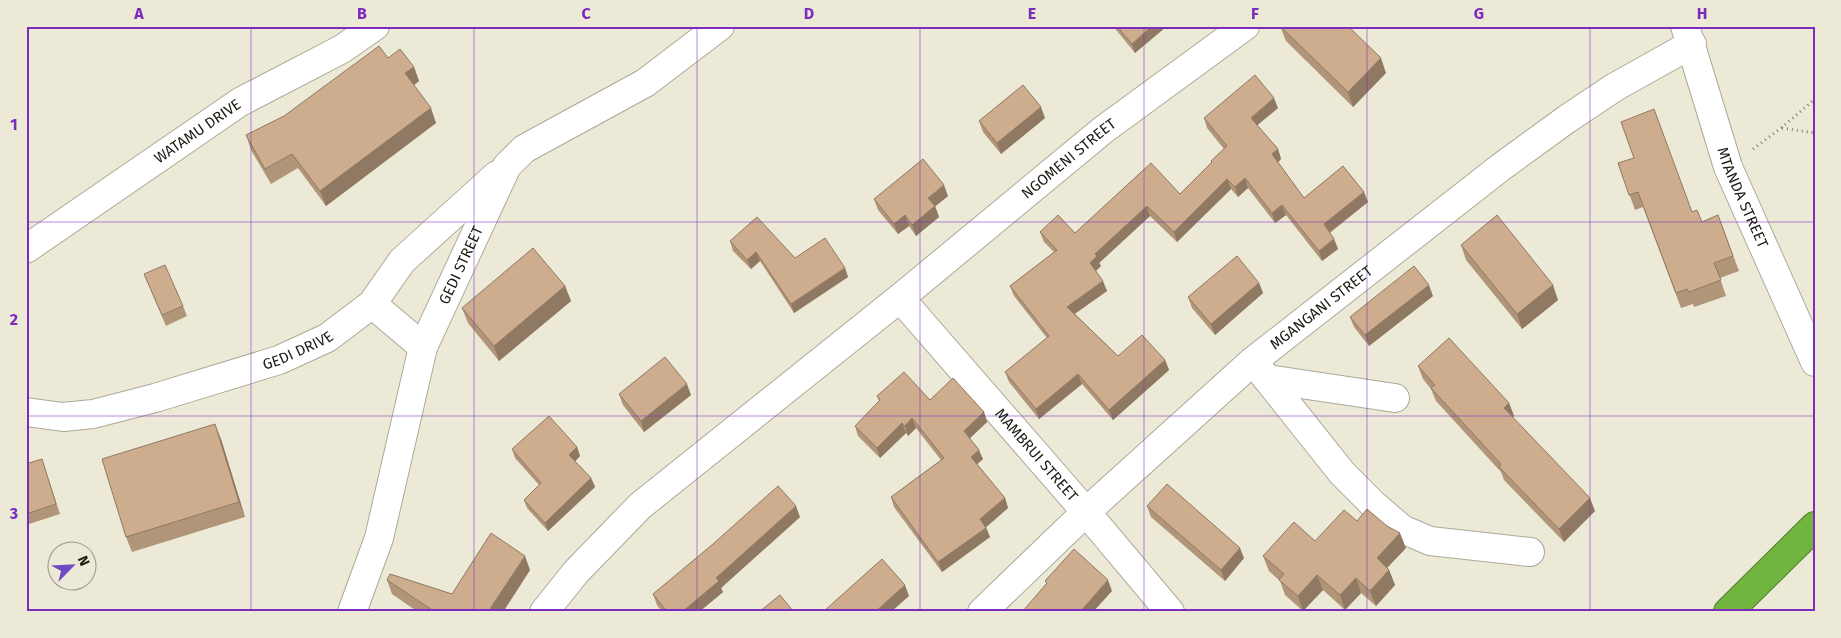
<svg xmlns="http://www.w3.org/2000/svg" width="1841" height="638" font-family="'Fira Sans',sans-serif">
	<style>
		.lines { fill: none; stroke-linecap: round; stroke-linejoin: round }
		.minor-casing { stroke: #aca998; stroke-width: 30 }
		.highway-casing { stroke: #537f30; stroke-width: 30 }
		.path { stroke: #838275; stroke-width: 3; stroke-dasharray: 1 4; stroke-linecap: butt }
		.minor { stroke: #fff; stroke-width: 28 }
		.highway { stroke: #71b53f; stroke-width: 28 }
		.wall { fill: #b09579 }
		.shaded-wall { fill: #907963 }
		.building { fill: #cdad8d; stroke: #907963 }
		.grid { fill: none; stroke: #7b2cbf; stroke-width: 1; stroke-opacity: 0.55 }
		.labels { text-anchor: middle; stroke-width: 4; stroke-linejoin: round; paint-order: stroke }
		.street-label { font-size: 15px; fill: #1b1b14; stroke: #ece9d7 }
		.neatline { fill: none; stroke: #7b2cbf; stroke-width: 2 }
		.grid-label { font-size: 16px; text-anchor: middle; font-weight: bold; fill: #7b2cbf }
	</style>
	<rect width="100%" height="100%" fill="#ece9d7"/>
	<g class="lines">
		<defs>
			<g id="minor">
				<path id="s1" d="M 1685,26 L 1728,167 L 1815,362"/>
				<path id="s2" d="M 26,249 L 240,102 L 342,49 L 375,26"/>
				<path id="s3" d="M 900,298 L 1086,512 L 1170,612"/>
				<path d="M 372,304 L 423,347"/>
				<path d="M 1253,361 L 1342,473 L 1374,505 L 1402,529 L 1430,541 L 1530,552"/>
				<path d="M 1267,379 L 1395,398"/>
				<path id="s4" d="M 26,412 L 63,417 L 93,414 L 155,398 L 279,360 L 327,338 L 372,304 L 402,261 L 497,175"/>
				<path id="s5" d="M 352,612 L 379,538 L 423,347 L 507,166 L 524,149 L 645,83 L 720,26"/>
				<path id="s6" d="M 544,612 L 576,572 L 640,506 L 900,298 L 1103,130 L 1245,26"/>
				<path id="s7" d="M 982,612 L 1086,512 L 1253,361 L 1501,167 L 1567,119 L 1615,87 L 1692,44"/>
			</g>
			<path id="highway" d="M 1728,612 L 1815,526"/>
		</defs>
		<!-- minor casing -->
		<use href="#minor" class="minor-casing"/>
		<!-- highway casing -->
		<use href="#highway" class="highway-casing"/>
		<!-- path -->
		<path class="path" d="M 1782,128 L 1815,133
			M 1753,149 L 1781,128 L 1815,99"/>
		<!-- minor -->
		<use href="#minor" class="minor"/>
		<!-- highway -->
		<use href="#highway" class="highway"/>
	</g>
	<!-- wall -->
	<path class="wall" d="M 1113,26 L 1167,26 L 1135,53 Z
		M 1280,26 L 1386,73 L 1353,107 L 1286,41 Z
		M 388,58 L 414,67 L 419,81 L 414,85 L 436,123 L 326,206 L 298,168 L 271,184 L 251,150 L 246,135 L 284,116 Z
		M 1278,108 L 1257,125 L 1278,149 L 1281,159 L 1278,162 L 1304,198 L 1368,202 L 1330,233 L 1334,239 L 1338,249 L 1322,261 L 1286,215 L 1275,223 L 1248,188 L 1238,197 L 1231,189 L 1177,242 L 1150,216 L 1099,263 L 1101,266 L 1096,271 L 1107,291 L 1075,314 L 1118,356 L 1165,360 L 1169,370 L 1113,420 L 1082,384 L 1039,419 L 1009,382 L 1005,372 L 1047,338 L 1014,296 L 1010,286 L 1054,252 L 1044,242 L 1040,232 L 1075,233 L 1180,194 L 1212,163 L 1211,161 L 1224,149 L 1207,128 L 1204,118 Z
		M 1045,118 L 1001,154 L 983,132 L 979,121 Z
		M 1618,163 L 1692,212 L 1702,222 L 1718,215 L 1739,271 L 1720,278 L 1726,296 L 1694,307 L 1693,304 L 1681,308 L 1643,207 L 1635,210 Z
		M 948,196 L 935,206 L 939,217 L 916,236 L 909,226 L 898,234 L 878,210 L 874,199 Z
		M 730,241 L 795,258 L 845,268 L 848,277 L 794,313 L 760,261 L 751,269 L 733,251 Z
		M 1461,245 L 1558,300 L 1522,329 L 1466,260 Z
		M 144,274 L 183,306 L 187,316 L 166,326 Z
		M 1259,283 L 1263,293 L 1215,335 L 1192,308 L 1188,297 Z
		M 565,286 L 571,301 L 499,361 L 468,323 L 462,308 Z
		M 1433,296 L 1369,346 L 1354,327 L 1350,317 Z
		M 1418,366 L 1509,403 L 1514,416 L 1512,418 L 1595,511 L 1564,542 L 1504,480 L 1501,472 L 1436,401 L 1431,389 L 1423,379 Z
		M 619,394 L 691,395 L 644,432 L 623,405 Z
		M 877,396 L 930,400 L 984,412 L 987,422 L 970,438 L 983,459 L 977,464 L 1005,498 L 1008,508 L 986,527 L 990,537 L 942,572 L 894,507 L 891,497 L 941,460 L 916,428 L 908,436 L 906,433 L 880,458 L 858,436 L 855,426 L 879,401 Z
		M 221,439 L 245,517 L 132,552 L 126,537 Z
		M 577,447 L 580,456 L 575,461 L 591,478 L 595,487 L 548,531 L 527,508 L 524,500 L 539,485 L 515,458 L 512,449 Z
		M 42,459 L 60,514 L 26,525 L 26,464 Z
		M 1147,506 L 1244,558 L 1225,581 L 1151,517 Z
		M 800,517 L 721,588 L 723,592 L 699,612 L 662,612 L 657,605 L 653,594 Z
		M 1315,541 L 1406,548 L 1387,568 L 1389,570 L 1395,585 L 1376,606 L 1361,593 L 1345,610 L 1323,590 L 1303,611 L 1285,595 L 1280,581 L 1269,571 L 1263,556 Z
		M 530,570 L 503,612 L 418,612 L 392,594 L 387,580 L 452,594 Z"/>
	<!-- shaded-wall -->
	<path class="shaded-wall" d="M 1152,26 L 1167,26 L 1135,53 L 1132,44 Z
		M 1381,58 L 1386,73 L 1353,107 L 1348,92 Z
		M 414,67 L 419,81 L 410,88 L 405,73 Z
		M 1274,98 L 1278,108 L 1254,128 L 1251,118 Z
		M 1041,107 L 1045,118 L 1001,154 L 997,143 Z
		M 431,108 L 436,123 L 326,206 L 320,191 Z
		M 1278,149 L 1281,159 L 1276,164 L 1272,154 Z
		M 1245,178 L 1248,188 L 1238,197 L 1235,187 Z
		M 1227,179 L 1231,189 L 1177,242 L 1174,232 Z
		M 944,185 L 948,196 L 932,209 L 928,198 Z
		M 1364,192 L 1368,202 L 1327,234 L 1324,224 Z
		M 1282,205 L 1286,215 L 1275,223 L 1272,213 Z
		M 935,206 L 939,217 L 916,236 L 912,225 Z
		M 1147,206 L 1150,216 L 1099,263 L 1101,266 L 1094,272 L 1090,263 L 1095,254 Z
		M 905,215 L 909,226 L 898,234 L 894,224 Z
		M 1334,239 L 1338,249 L 1322,261 L 1319,251 Z
		M 756,252 L 760,261 L 751,269 L 747,260 Z
		M 845,268 L 848,277 L 794,313 L 791,304 Z
		M 1103,281 L 1107,291 L 1071,316 L 1067,307 Z
		M 1259,283 L 1263,293 L 1215,335 L 1211,324 Z
		M 1429,285 L 1433,296 L 1369,346 L 1365,335 Z
		M 1553,285 L 1558,300 L 1522,329 L 1517,314 Z
		M 565,286 L 571,301 L 499,361 L 494,346 Z
		M 1165,360 L 1169,370 L 1113,420 L 1109,410 Z
		M 1078,374 L 1082,384 L 1039,419 L 1036,409 Z
		M 687,384 L 691,395 L 644,432 L 641,421 Z
		M 1509,403 L 1514,416 L 1508,421 L 1504,408 Z
		M 984,412 L 987,422 L 967,441 L 964,431 Z
		M 912,418 L 916,428 L 908,436 L 905,426 Z
		M 902,423 L 906,433 L 880,458 L 877,448 Z
		M 215,424 L 221,439 L 245,517 L 239,502 Z
		M 577,447 L 580,456 L 573,464 L 569,455 Z
		M 979,450 L 983,459 L 974,467 L 971,457 Z
		M 591,478 L 595,487 L 548,531 L 545,523 Z
		M 1005,498 L 1008,508 L 984,529 L 980,519 Z
		M 1590,498 L 1595,511 L 1564,542 L 1559,529 Z
		M 796,506 L 800,517 L 721,588 L 723,592 L 699,612 L 682,612 L 716,578 Z
		M 986,528 L 990,537 L 942,572 L 938,562 Z
		M 1400,533 L 1406,548 L 1382,573 L 1377,558 Z
		M 1240,548 L 1244,558 L 1225,581 L 1221,570 Z
		M 525,556 L 530,570 L 503,612 L 488,612 Z
		M 1389,570 L 1395,585 L 1376,606 L 1370,591 Z
		M 1317,575 L 1323,590 L 1303,611 L 1298,596 Z
		M 1356,578 L 1361,593 L 1345,610 L 1340,595 Z
		M 1108,580 L 1112,591 L 1093,612 L 1080,612 Z
		M 905,585 L 909,596 L 891,612 L 875,612 Z"/>
	<!-- building -->
	<path class="building" d="M 1117,26 L 1152,26 L 1132,44 Z
		M 1280,26 L 1348,26 L 1381,58 L 1348,92 Z
		M 379,46 L 388,58 L 400,49 L 414,67 L 405,73 L 431,108 L 320,191 L 292,154 L 265,169 L 246,135 L 284,116 Z
		M 1255,75 L 1274,98 L 1251,118 L 1278,149 L 1272,154 L 1304,198 L 1343,166 L 1364,192 L 1324,224 L 1334,239 L 1319,251 L 1282,205 L 1272,213 L 1245,178 L 1235,187 L 1227,179 L 1174,232 L 1147,206 L 1095,254 L 1097,256 L 1090,263 L 1103,281 L 1067,307 L 1118,356 L 1142,335 L 1165,360 L 1109,410 L 1078,374 L 1036,409 L 1005,372 L 1049,336 L 1010,286 L 1057,250 L 1040,232 L 1058,215 L 1075,233 L 1151,163 L 1180,194 L 1212,162 L 1211,161 L 1227,146 L 1204,118 Z
		M 1023,85 L 1041,107 L 997,143 L 979,121 Z
		M 1654,109 L 1692,212 L 1697,210 L 1702,222 L 1718,215 L 1733,256 L 1714,263 L 1721,280 L 1689,292 L 1687,289 L 1676,293 L 1638,192 L 1629,195 L 1618,163 L 1634,158 L 1621,122 Z
		M 923,159 L 944,185 L 928,198 L 935,206 L 912,225 L 905,215 L 894,224 L 874,199 Z
		M 1497,215 L 1553,285 L 1517,314 L 1461,245 Z
		M 757,217 L 795,258 L 825,238 L 845,268 L 791,304 L 756,252 L 747,260 L 730,241 Z
		M 533,248 L 565,286 L 494,346 L 462,308 Z
		M 1237,256 L 1259,283 L 1211,324 L 1188,297 Z
		M 165,265 L 183,306 L 162,315 L 144,274 Z
		M 1414,266 L 1429,285 L 1365,335 L 1350,317 Z
		M 1449,338 L 1509,403 L 1504,408 L 1590,498 L 1559,529 L 1499,467 L 1501,464 L 1431,388 L 1435,385 L 1418,366 Z
		M 665,357 L 687,384 L 641,421 L 619,394 Z
		M 904,372 L 930,400 L 953,378 L 984,412 L 964,431 L 979,450 L 971,457 L 1005,498 L 980,519 L 986,528 L 938,562 L 891,497 L 944,458 L 912,418 L 905,426 L 902,423 L 877,448 L 855,426 L 880,400 L 877,396 Z
		M 549,416 L 577,447 L 569,455 L 591,478 L 545,523 L 524,500 L 541,483 L 512,449 Z
		M 215,424 L 239,502 L 126,537 L 102,459 Z
		M 42,459 L 56,504 L 26,514 L 26,464 Z
		M 1167,484 L 1240,548 L 1221,570 L 1147,506 Z
		M 778,486 L 796,506 L 716,578 L 719,581 L 682,612 L 667,612 L 653,594 L 713,544 Z
		M 1367,509 L 1387,526 L 1400,533 L 1377,558 L 1389,570 L 1370,591 L 1356,578 L 1340,595 L 1317,575 L 1298,596 L 1279,580 L 1284,574 L 1263,556 L 1294,522 L 1315,541 L 1344,510 L 1357,521 Z
		M 491,533 L 525,556 L 488,612 L 435,612 L 387,580 L 390,574 L 452,594 Z
		M 1074,549 L 1108,580 L 1080,612 L 1078,611 L 1077,612 L 1022,612 L 1047,583 L 1045,581 Z
		M 882,559 L 905,585 L 875,612 L 823,612 Z
		M 780,595 L 794,612 L 759,612 Z"/>
	<!-- grid -->
	<path class="grid" d="M 251,26 L 251,612M 474,26 L 474,612M 697,26 L 697,612M 920,26 L 920,612M 1144,26 L 1144,612M 1367,26 L 1367,612M 1590,26 L 1590,612M 26,222 L 1815,222M 26,416 L 1815,416"/>
	<g class="labels">
		<!-- street labels -->
		<g class="street-label">
			<text dy="5" stroke="none"><textPath href="#s2" startOffset="208">WATAMU DRIVE</textPath></text>
			<text dy="5" stroke="none"><textPath href="#s6" startOffset="695">NGOMENI STREET</textPath></text>
			<text dy="5" stroke="none"><textPath href="#s1" startOffset="181">MTANDA STREET</textPath></text>
			<text dy="5" stroke="none"><textPath href="#s5" startOffset="365">GEDI STREET</textPath></text>
			<text dy="5" stroke="none"><textPath href="#s7" startOffset="456">MGANGANI STREET</textPath></text>
			<text dy="5" stroke="none"><textPath href="#s4" startOffset="282">GEDI DRIVE</textPath></text>
			<text dy="5" stroke="none"><textPath href="#s3" startOffset="208">MAMBRUI STREET</textPath></text>
		</g>
	</g>
	<!-- border -->
	<rect width="1841" height="638" fill="none" stroke="#ece9d7" stroke-width="55"/>
	<!-- north arrow -->
	<g transform="translate(72 566) rotate(66)"><circle r="24" fill="#ece9d7" stroke="#989789"/>
	<path d="M0-4L9 19L0 12L-9 19Z" fill="#6e4ac3"/>
	<text y="-8" font-size="14" font-weight="bold" text-anchor="middle" fill="#1b1b14">N</text>
	</g>
	<rect x="28" y="28" width="1786" height="582" class="neatline"/>
	<g class="grid-label">
		<text x="139" y="19">A</text>
		<text x="362" y="19">B</text>
		<text x="586" y="19">C</text>
		<text x="809" y="19">D</text>
		<text x="1032" y="19">E</text>
		<text x="1255" y="19">F</text>
		<text x="1479" y="19">G</text>
		<text x="1702" y="19">H</text>
		<text x="14" y="130">1</text>
		<text x="14" y="325">2</text>
		<text x="14" y="519">3</text>
	</g>
</svg>
